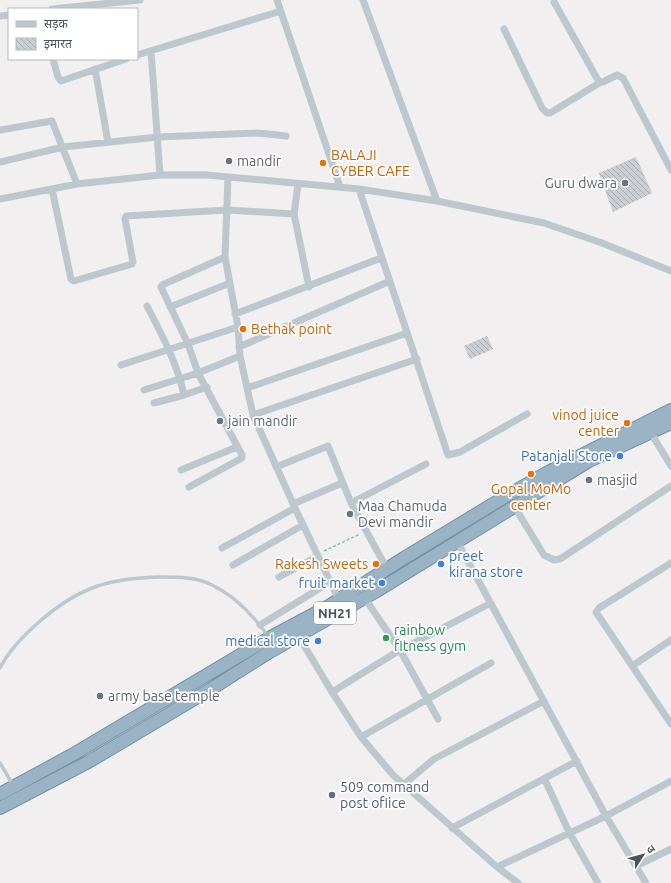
<svg xmlns="http://www.w3.org/2000/svg" width="671" height="883" font-family="Ubuntu,'Noto Sans Devanagari',sans-serif">
	<style>
		.building { fill: url(#building-back-hatch) }
		.lines { fill: none; stroke-linecap: round; stroke-linejoin: round }
		.trunk-casing { stroke: #7291a9; stroke-width: 14 }
		.path { stroke: #75cd99; stroke-width: 1.5; stroke-dasharray: 3 2; stroke-linecap: butt }
		.service { stroke: #bdc8ce; stroke-width: 3.5 }
		.minor { stroke: #bdc8ce; stroke-width: 7 }
		.trunk { stroke: #9ab4c6; stroke-width: 12 }
		.worship-dot { fill: #6b7280; stroke: #fff; stroke-width: 1.5 }
		.food-dot { fill: #e8710a; stroke: #fff; stroke-width: 1.5 }
		.shop-dot { fill: #3f7fe0; stroke: #fff; stroke-width: 1.5 }
		.leisure-dot { fill: #2e9e5b; stroke: #fff; stroke-width: 1.5 }
		.service-dot { fill: #5c6f8a; stroke: #fff; stroke-width: 1.5 }
		.labels { text-anchor: middle; stroke-width: 3.5; stroke-linejoin: round; paint-order: stroke }
		.shield { fill: #fff; stroke: #7e878d; stroke-width: 1 }
		.shield-label { font-size: 13px; font-weight: bold; fill: #47545c }
		.food-label { font-size: 14px; fill: #c56008; stroke: #fff; text-anchor: start }
		.worship-label { font-size: 14px; fill: #5b616d; stroke: #fff; text-anchor: start }
		.shop-label { font-size: 14px; fill: #366cbe; stroke: #fff; text-anchor: end }
		.leisure-label { font-size: 14px; fill: #27864d; stroke: #fff; text-anchor: start }
		.service-label { font-size: 14px; fill: #4e5e75; stroke: #fff; text-anchor: start }
	</style>
	<defs>
		<pattern id="building-back-hatch" width="6" height="6" patternUnits="userSpaceOnUse"><rect width="6" height="6" fill="#cbced3"/><path d="M-1 5l2 2M0 0l6 6M5-1l2 2" fill="none" stroke="#a7aaae"/></pattern>
	</defs>
	<rect width="100%" height="100%" fill="#f1efef"/>
	<!-- building -->
	<path class="building" d="M 636,157 L 652,193 L 613,212 L 599,173 Z
		M 487,336 L 493,349 L 470,359 L 464,346 Z"/>
	<g class="lines">
		<defs>
			<path id="trunk" d="M 0,794 L 72,755 L 269,638 L 329,606 L 404,558 L 508,495 L 550,471 L 671,410
				M 0,808 L 90,761 L 211,689 L 268,653 L 375,592 L 589,461 L 671,423"/>
		</defs>
		<!-- trunk casing -->
		<use href="#trunk" class="trunk-casing"/>
		<!-- path -->
		<path class="path" d="M 324,551 L 360,534"/>
		<!-- service -->
		<path class="service" d="M 0,668 C 9,650 23,636 39,622 C 79,587 109,578 161,577 C 178,577 197,577 212,585 C 235,596 253,615 268,636
			M 0,763 L 13,785"/>
		<!-- minor -->
		<path class="minor" d="M 277,0 L 340,187
			M 363,0 L 437,201
			M 554,2 L 599,82 L 603,82 L 617,75 L 623,78 L 671,170
			M 52,9 L 140,0
			M 0,16 L 9,15
			M 504,29 L 542,108 L 547,113 L 550,113 L 601,82
			M 151,51 L 160,175
			M 137,55 L 281,11
			M 53,59 L 58,77 L 61,81 L 126,59
			M 95,69 L 108,142
			M 0,130 L 52,121 L 77,184
			M 0,162 L 63,147 L 158,137 L 259,133 L 286,136
			M 228,177 L 225,257 L 238,327 L 240,356 L 253,415 L 295,508 L 339,600
			M 298,184 L 294,214 L 309,287
			M 52,189 L 71,279 L 74,281 L 132,264 L 133,262 L 125,219 L 126,216 L 227,210 L 294,214
			M 359,189 L 448,455 L 460,452 L 527,414
			M 0,199 L 77,184 L 160,175 L 207,175 L 359,189 L 437,201 L 544,223 L 602,243 L 671,271
			M 147,306 C 162,335 177,363 184,395 L 154,403
			M 170,307 L 230,283
			M 235,314 L 381,258
			M 239,347 L 390,281
			M 121,365 L 238,327
			M 247,388 L 407,333
			M 144,390 L 198,373 L 240,356
			M 184,395 L 207,387
			M 253,415 L 417,359
			M 649,430 L 671,466
			M 276,467 L 328,446 L 351,503 L 387,569
			M 181,470 L 237,447
			M 189,487 L 242,458 L 242,455 L 198,373 L 188,344 L 161,287 L 162,285 L 225,257
			M 351,503 L 426,464
			M 293,504 L 342,483
			M 514,506 L 544,555 L 554,560 L 560,559 L 671,486
			M 457,541 L 606,816 L 646,883
			M 222,548 L 295,508
			M 671,563 L 599,608 L 596,612 L 671,724
			M 233,565 L 303,525
			M 279,577 L 318,556
			M 364,597 L 400,650 L 438,719
			M 260,625 L 330,582
			M 296,632 L 332,692 L 361,737 L 393,775 L 497,867 L 518,883
			M 632,666 L 671,640
			M 332,692 L 400,650 L 491,603
			M 361,737 L 491,663
			M 545,780 L 569,832 L 598,883
			M 403,785 L 434,759 L 544,701
			M 452,828 L 577,761
			M 636,866 L 671,849
			M 497,867 L 606,816 L 671,781"/>
		<!-- trunk -->
		<use href="#trunk" class="trunk"/>
	</g>
	<!-- markers -->
	<g class="worship-dot">
		<circle cx="229" cy="161" r="4"/>
		<circle cx="625" cy="183" r="4"/>
		<circle cx="220" cy="421" r="4"/>
		<circle cx="589" cy="480" r="4"/>
		<circle cx="350" cy="514" r="4"/>
		<circle cx="100" cy="696" r="4"/>
	</g>
	<g class="food-dot">
		<circle cx="323" cy="163" r="4"/>
		<circle cx="243" cy="329" r="4"/>
		<circle cx="627" cy="423" r="4"/>
		<circle cx="531" cy="474" r="4"/>
		<circle cx="376" cy="564" r="4"/>
	</g>
	<g class="shop-dot">
		<circle cx="620" cy="456" r="4"/>
		<circle cx="441" cy="564" r="4"/>
		<circle cx="382" cy="583" r="4"/>
		<circle cx="318" cy="641" r="4"/>
	</g>
	<circle class="leisure-dot" cx="386" cy="638" r="4"/>
	<circle class="service-dot" cx="332" cy="795" r="4"/>
	<g class="labels">
		<!-- shield labels -->
		<rect class="shield" x="314" y="602" width="42" height="22" rx="3"/>
		<g class="shield-label">
			<text x="335" y="618">NH21</text>
		</g>
		<!-- food labels -->
		<g class="food-label">
			<text x="331" y="160">BALAJI<tspan x="331" dy="16">CYBER CAFE</tspan></text>
			<text x="251" y="334">Bethak point</text>
			<text x="619" y="420" text-anchor="end">vinod juice<tspan x="619" dy="16">center</tspan></text>
			<text x="531" y="494" text-anchor="middle">Gopal MoMo<tspan x="531" dy="16">center</tspan></text>
			<text x="368" y="569" text-anchor="end">Rakesh Sweets</text>
		</g>
		<!-- worship labels -->
		<g class="worship-label">
			<text x="237" y="166">mandir</text>
			<text x="617" y="188" text-anchor="end">Guru dwara</text>
			<text x="228" y="426">jain mandir</text>
			<text x="597" y="485">masjid</text>
			<text x="358" y="511">Maa Chamuda<tspan x="358" dy="16">Devi mandir</tspan></text>
			<text x="108" y="701">army base temple</text>
		</g>
		<!-- shop labels -->
		<g class="shop-label">
			<text x="612" y="461">Patanjali Store</text>
			<text x="449" y="561" text-anchor="start">preet<tspan x="449" dy="16">kirana store</tspan></text>
			<text x="374" y="588">fruit market</text>
			<text x="310" y="646">medical store</text>
		</g>
		<!-- leisure labels -->
		<g class="leisure-label">
			<text x="394" y="635">rainbow<tspan x="394" dy="16">fitness gym</tspan></text>
		</g>
		<!-- service labels -->
		<g class="service-label">
			<text x="340" y="792">509 command<tspan x="340" dy="16">post ofiice</tspan></text>
		</g>
	</g>
	<!-- legend -->
	<rect x="8" y="8" width="130" height="52" fill="#ffffff" stroke="#b5bbbe"/>
	<rect x="16" y="21" width="20" height="6" fill="#bdc8ce" stroke="#b5bbbe"/>
	<text x="44" y="28" font-size="12" fill="#47545c">सड़क</text>
	<rect x="16" y="38" width="20" height="12" fill="url(#building-back-hatch)" stroke="#b5bbbe"/>
	<text x="44" y="48" font-size="12" fill="#47545c">इमारत</text>
	<!-- north arrow -->
	<g transform="translate(643 855) rotate(54)" stroke="#ffffff" stroke-width="3" paint-order="stroke">
	<path d="M0-3L7 15L0 10L-7 15Z" fill="#47545c"/>
	<text y="-6" font-size="11" font-weight="bold" text-anchor="middle" fill="#47545c">उ</text>
	</g>
</svg>
